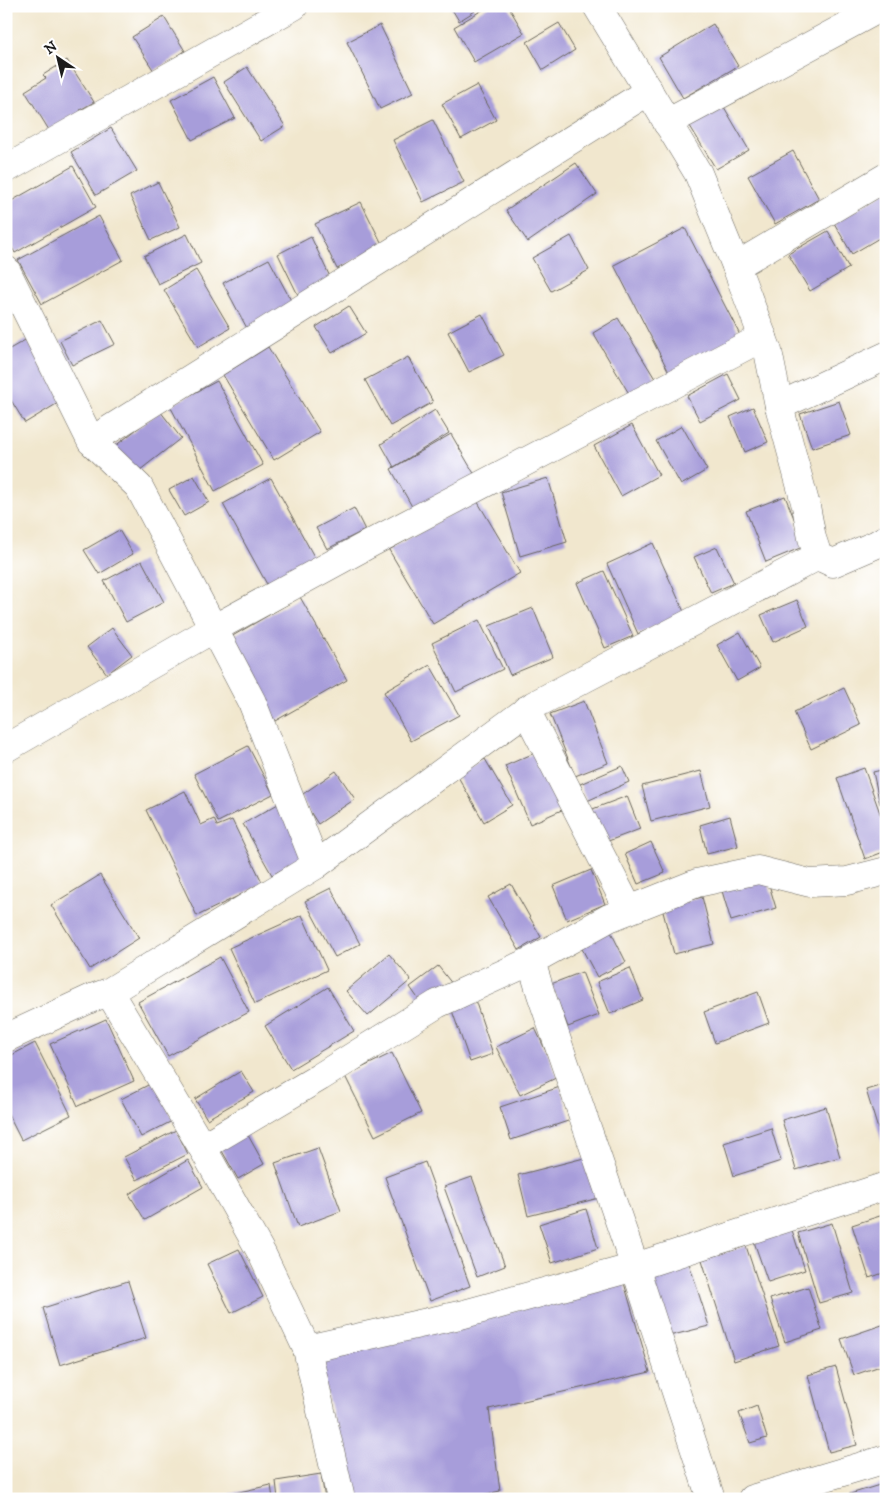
<svg xmlns="http://www.w3.org/2000/svg" width="892" height="1505" font-family="'IM FELL DW Pica',serif">
	<style>
		.building { fill: #a79dda }
		.lines { fill: none; stroke-linecap: round; stroke-linejoin: round }
		.minor-casing { stroke: #67635a; stroke-width: 29 }
		.tertiary-casing { stroke: #67635a; stroke-width: 29 }
		.minor { stroke: #fff; stroke-width: 28 }
		.tertiary { stroke: #fff; stroke-width: 28 }
	</style>
	<rect width="100%" height="100%" fill="#fff"/>
	<filter id="ink" filterUnits="userSpaceOnUse"><feTurbulence type="fractalNoise" baseFrequency=".02" numOctaves="2"/><feDisplacementMap in="SourceGraphic" scale="10" xChannelSelector="R" yChannelSelector="G"/><feConvolveMatrix kernelMatrix="1 2 1 2 8 2 1 2 1" color-interpolation-filters="sRGB"/></filter>
	<filter id="wash" filterUnits="userSpaceOnUse"><feTurbulence type="fractalNoise" baseFrequency=".0096" numOctaves="4" result="noise"/><feDisplacementMap in="SourceGraphic" scale="20" xChannelSelector="R" yChannelSelector="G"/><feGaussianBlur stdDeviation="1.12" result="paint"/><feColorMatrix in="noise" values="0 0 0 0 0 0 0 0 0 0 0 0 0 0 0 0 0 1.4 0 .05"/><feComposite in="paint" operator="in"/></filter>
	<g filter="url(#wash)">
		<rect width="100%" height="100%" fill="#f1e7ce"/>
		<g id="blocks">
			<!-- building -->
			<path class="building" d="M 450,6 L 472,6 L 475,11 L 459,21 Z
				M 489,6 L 508,6 L 524,33 L 474,62 L 454,27 Z
				M 164,17 L 185,51 L 154,71 L 132,37 Z
				M 559,23 L 575,50 L 543,70 L 527,42 Z
				M 713,24 L 738,66 L 683,98 L 659,57 Z
				M 380,25 L 413,93 L 380,109 L 347,42 Z
				M 67,60 L 94,102 L 80,110 L 83,115 L 49,130 L 25,91 L 46,78 L 43,75 Z
				M 247,67 L 285,126 L 261,141 L 224,82 Z
				M 213,77 L 235,118 L 192,140 L 171,100 Z
				M 477,85 L 496,120 L 461,139 L 442,104 Z
				M 724,107 L 749,150 L 716,169 L 690,126 Z
				M 433,120 L 464,182 L 423,202 L 393,140 Z
				M 111,128 L 137,171 L 96,195 L 71,152 Z
				M 793,151 L 819,199 L 775,224 L 748,176 Z
				M 576,163 L 597,194 L 528,242 L 506,210 Z
				M 73,166 L 96,207 L 15,253 L 6,237 L 6,204 Z
				M 158,182 L 180,227 L 151,240 L 130,196 Z
				M 886,192 L 886,234 L 852,254 L 834,223 Z
				M 361,202 L 383,246 L 337,269 L 315,224 Z
				M 99,216 L 123,260 L 42,304 L 18,260 Z
				M 685,228 L 742,339 L 671,376 L 614,265 Z
				M 828,231 L 849,268 L 810,291 L 788,254 Z
				M 187,234 L 201,263 L 158,284 L 144,256 Z
				M 571,236 L 589,270 L 551,291 L 532,258 Z
				M 311,237 L 332,281 L 299,297 L 278,254 Z
				M 269,259 L 295,308 L 249,332 L 223,283 Z
				M 196,270 L 230,328 L 198,347 L 164,290 Z
				M 349,306 L 366,333 L 332,353 L 316,327 Z
				M 482,314 L 504,355 L 469,372 L 448,332 Z
				M 618,318 L 657,382 L 631,397 L 593,333 Z
				M 102,320 L 115,344 L 72,365 L 60,341 Z
				M 27,339 L 63,400 L 25,423 L 6,392 L 6,351 Z
				M 268,347 L 320,432 L 274,460 L 223,375 Z
				M 408,357 L 433,402 L 390,426 L 365,380 Z
				M 728,374 L 741,400 L 700,421 L 687,396 Z
				M 217,381 L 263,465 L 215,491 L 170,406 Z
				M 839,401 L 851,435 L 812,448 L 800,414 Z
				M 753,407 L 768,442 L 745,452 L 730,417 Z
				M 435,410 L 449,433 L 394,467 L 381,444 Z
				M 160,411 L 181,438 L 135,474 L 114,447 Z
				M 632,425 L 659,475 L 621,496 L 594,446 Z
				M 682,426 L 707,470 L 681,485 L 656,441 Z
				M 451,434 L 476,477 L 415,512 L 391,469 Z
				M 194,476 L 209,502 L 184,516 L 169,490 Z
				M 271,478 L 317,562 L 269,588 L 223,504 Z
				M 548,478 L 567,542 L 520,556 L 501,492 Z
				M 785,496 L 805,546 L 766,562 L 746,511 Z
				M 476,499 L 520,573 L 433,624 L 389,550 Z
				M 354,508 L 365,530 L 327,549 L 316,528 Z
				M 119,530 L 133,554 L 99,574 L 84,550 Z
				M 653,543 L 685,614 L 638,634 L 607,564 Z
				M 717,547 L 734,583 L 711,593 L 694,557 Z
				M 142,561 L 164,602 L 126,622 L 104,581 Z
				M 604,571 L 633,636 L 605,648 L 577,583 Z
				M 300,597 L 347,680 L 275,721 L 229,638 Z
				M 797,600 L 808,626 L 773,642 L 761,615 Z
				M 533,608 L 553,657 L 510,675 L 489,626 Z
				M 479,620 L 503,669 L 456,692 L 432,643 Z
				M 112,628 L 132,655 L 107,674 L 87,647 Z
				M 740,632 L 760,668 L 737,681 L 717,645 Z
				M 430,665 L 459,715 L 411,741 L 384,692 Z
				M 844,688 L 861,725 L 811,749 L 794,712 Z
				M 584,701 L 608,763 L 575,776 L 550,714 Z
				M 248,746 L 273,794 L 218,822 L 194,774 Z
				M 539,751 L 564,809 L 530,824 L 505,766 Z
				M 485,759 L 512,805 L 484,822 L 457,775 Z
				M 622,766 L 629,782 L 587,801 L 580,784 Z
				M 864,768 L 886,830 L 886,851 L 865,859 L 837,778 Z
				M 886,769 L 886,803 L 880,804 L 873,772 Z
				M 336,771 L 355,799 L 318,824 L 300,796 Z
				M 701,771 L 710,806 L 651,821 L 642,786 Z
				M 185,791 L 201,825 L 214,819 L 217,826 L 232,820 L 263,884 L 197,916 L 146,810 Z
				M 627,796 L 640,829 L 603,843 L 590,810 Z
				M 278,804 L 308,855 L 272,875 L 243,824 Z
				M 730,816 L 738,846 L 707,854 L 700,825 Z
				M 651,842 L 665,873 L 638,884 L 625,854 Z
				M 591,870 L 605,904 L 567,920 L 553,886 Z
				M 100,875 L 139,938 L 90,969 L 51,905 Z
				M 767,878 L 776,908 L 731,921 L 722,891 Z
				M 511,884 L 541,937 L 519,950 L 488,897 Z
				M 331,888 L 360,944 L 335,957 L 305,901 Z
				M 702,897 L 714,944 L 674,954 L 662,908 Z
				M 302,915 L 327,970 L 255,1004 L 229,948 Z
				M 610,930 L 626,962 L 597,977 L 580,945 Z
				M 389,954 L 411,980 L 368,1016 L 346,991 Z
				M 220,957 L 249,1012 L 168,1056 L 138,1002 Z
				M 438,966 L 453,985 L 424,1007 L 410,987 Z
				M 630,968 L 643,1000 L 610,1014 L 597,982 Z
				M 582,972 L 599,1015 L 568,1027 L 551,984 Z
				M 328,987 L 354,1031 L 291,1069 L 265,1026 Z
				M 758,992 L 769,1023 L 715,1043 L 704,1012 Z
				M 474,997 L 493,1054 L 470,1062 L 450,1005 Z
				M 106,1019 L 134,1081 L 78,1106 L 50,1044 Z
				M 535,1028 L 558,1077 L 520,1095 L 496,1047 Z
				M 35,1043 L 71,1115 L 21,1140 L 6,1110 L 6,1058 Z
				M 392,1053 L 421,1113 L 375,1136 L 345,1076 Z
				M 241,1071 L 254,1092 L 207,1119 L 195,1099 Z
				M 154,1082 L 174,1120 L 141,1137 L 121,1099 Z
				M 886,1084 L 886,1151 L 885,1152 L 866,1090 Z
				M 560,1087 L 571,1120 L 511,1140 L 500,1107 Z
				M 826,1107 L 840,1157 L 796,1170 L 782,1120 Z
				M 244,1128 L 264,1164 L 238,1179 L 218,1144 Z
				M 771,1128 L 781,1161 L 734,1176 L 724,1143 Z
				M 176,1130 L 188,1154 L 137,1180 L 124,1157 Z
				M 318,1148 L 341,1211 L 298,1227 L 275,1163 Z
				M 588,1157 L 599,1198 L 528,1216 L 518,1175 Z
				M 188,1160 L 203,1187 L 145,1220 L 129,1194 Z
				M 425,1162 L 470,1286 L 430,1301 L 385,1177 Z
				M 472,1177 L 505,1266 L 477,1277 L 444,1187 Z
				M 586,1209 L 598,1248 L 552,1263 L 539,1224 Z
				M 886,1214 L 886,1272 L 869,1278 L 852,1225 Z
				M 832,1223 L 853,1293 L 819,1303 L 798,1233 Z
				M 791,1227 L 805,1270 L 768,1282 L 753,1239 Z
				M 746,1246 L 779,1346 L 734,1361 L 702,1260 Z
				M 239,1249 L 263,1297 L 231,1313 L 207,1264 Z
				M 688,1260 L 709,1326 L 665,1337 L 643,1275 Z
				M 128,1281 L 146,1338 L 60,1365 L 43,1308 Z
				M 624,1283 L 650,1372 L 489,1409 L 500,1491 L 465,1499 L 353,1499 L 318,1358 Z
				M 808,1287 L 822,1330 L 785,1342 L 770,1299 Z
				M 885,1324 L 886,1364 L 854,1375 L 841,1339 Z
				M 836,1367 L 857,1445 L 829,1452 L 808,1375 Z
				M 757,1406 L 767,1438 L 750,1443 L 739,1413 Z
				M 321,1474 L 325,1499 L 278,1499 L 276,1481 Z
				M 886,1483 L 886,1499 L 848,1499 L 847,1495 Z
				M 271,1485 L 273,1499 L 231,1499 L 230,1494 Z"/>
		</g>
	</g>
	<g filter="url(#ink)">
		<use href="#blocks" fill-opacity="0" stroke="#67635a" stroke-width="1"/>
		<g class="lines">
			<defs>
				<path id="minor" d="M 667,123 L 884,6
					M 6,169 L 294,6
					M 736,266 L 886,177
					M 6,270 L 91,441 L 139,487 L 252,702 L 316,865
					M 779,406 L 886,356
					M 91,441 L 649,91
					M 526,710 L 629,910
					M 6,748 L 213,629 L 371,543 L 763,337
					M 531,961 L 541,994 L 635,1267 L 711,1499
					M 202,1147 L 320,1077 L 437,1004 L 531,961 L 609,918 L 697,883 L 758,870 L 810,883 L 847,881 L 886,871
					M 307,1349 L 464,1314 L 635,1267 L 886,1186
					M 752,1499 L 886,1459"/>
				<path id="tertiary" d="M 597,6 L 698,173 L 736,266 L 768,351 L 779,406 L 806,506 L 812,538 L 818,556 L 833,563 L 877,544 L 886,539
					M 109,992 L 202,1147 L 262,1254 L 307,1349 L 341,1499
					M 6,1038 L 92,998 L 109,992 L 316,865 L 534,705 L 818,556"/>
			</defs>
			<!-- minor casing -->
			<use href="#minor" class="minor-casing"/>
			<!-- tertiary casing -->
			<use href="#tertiary" class="tertiary-casing"/>
			<!-- minor -->
			<use href="#minor" class="minor"/>
			<!-- tertiary -->
			<use href="#tertiary" class="tertiary"/>
		</g>
	</g>
	<!-- margin -->
	<rect width="892" height="1505" fill="none" stroke="#fff" stroke-width="25"/>
	<!-- north arrow -->
	<g transform="translate(58 58) rotate(325)" stroke="#ffffff" stroke-width="4" paint-order="stroke">
	<path d="M0-4L9 19L0 12L-9 19Z" fill="#1c1c1c"/>
	<text y="-8" font-size="14" font-weight="bold" text-anchor="middle" fill="#1c1c1c">N</text>
	</g>
</svg>
